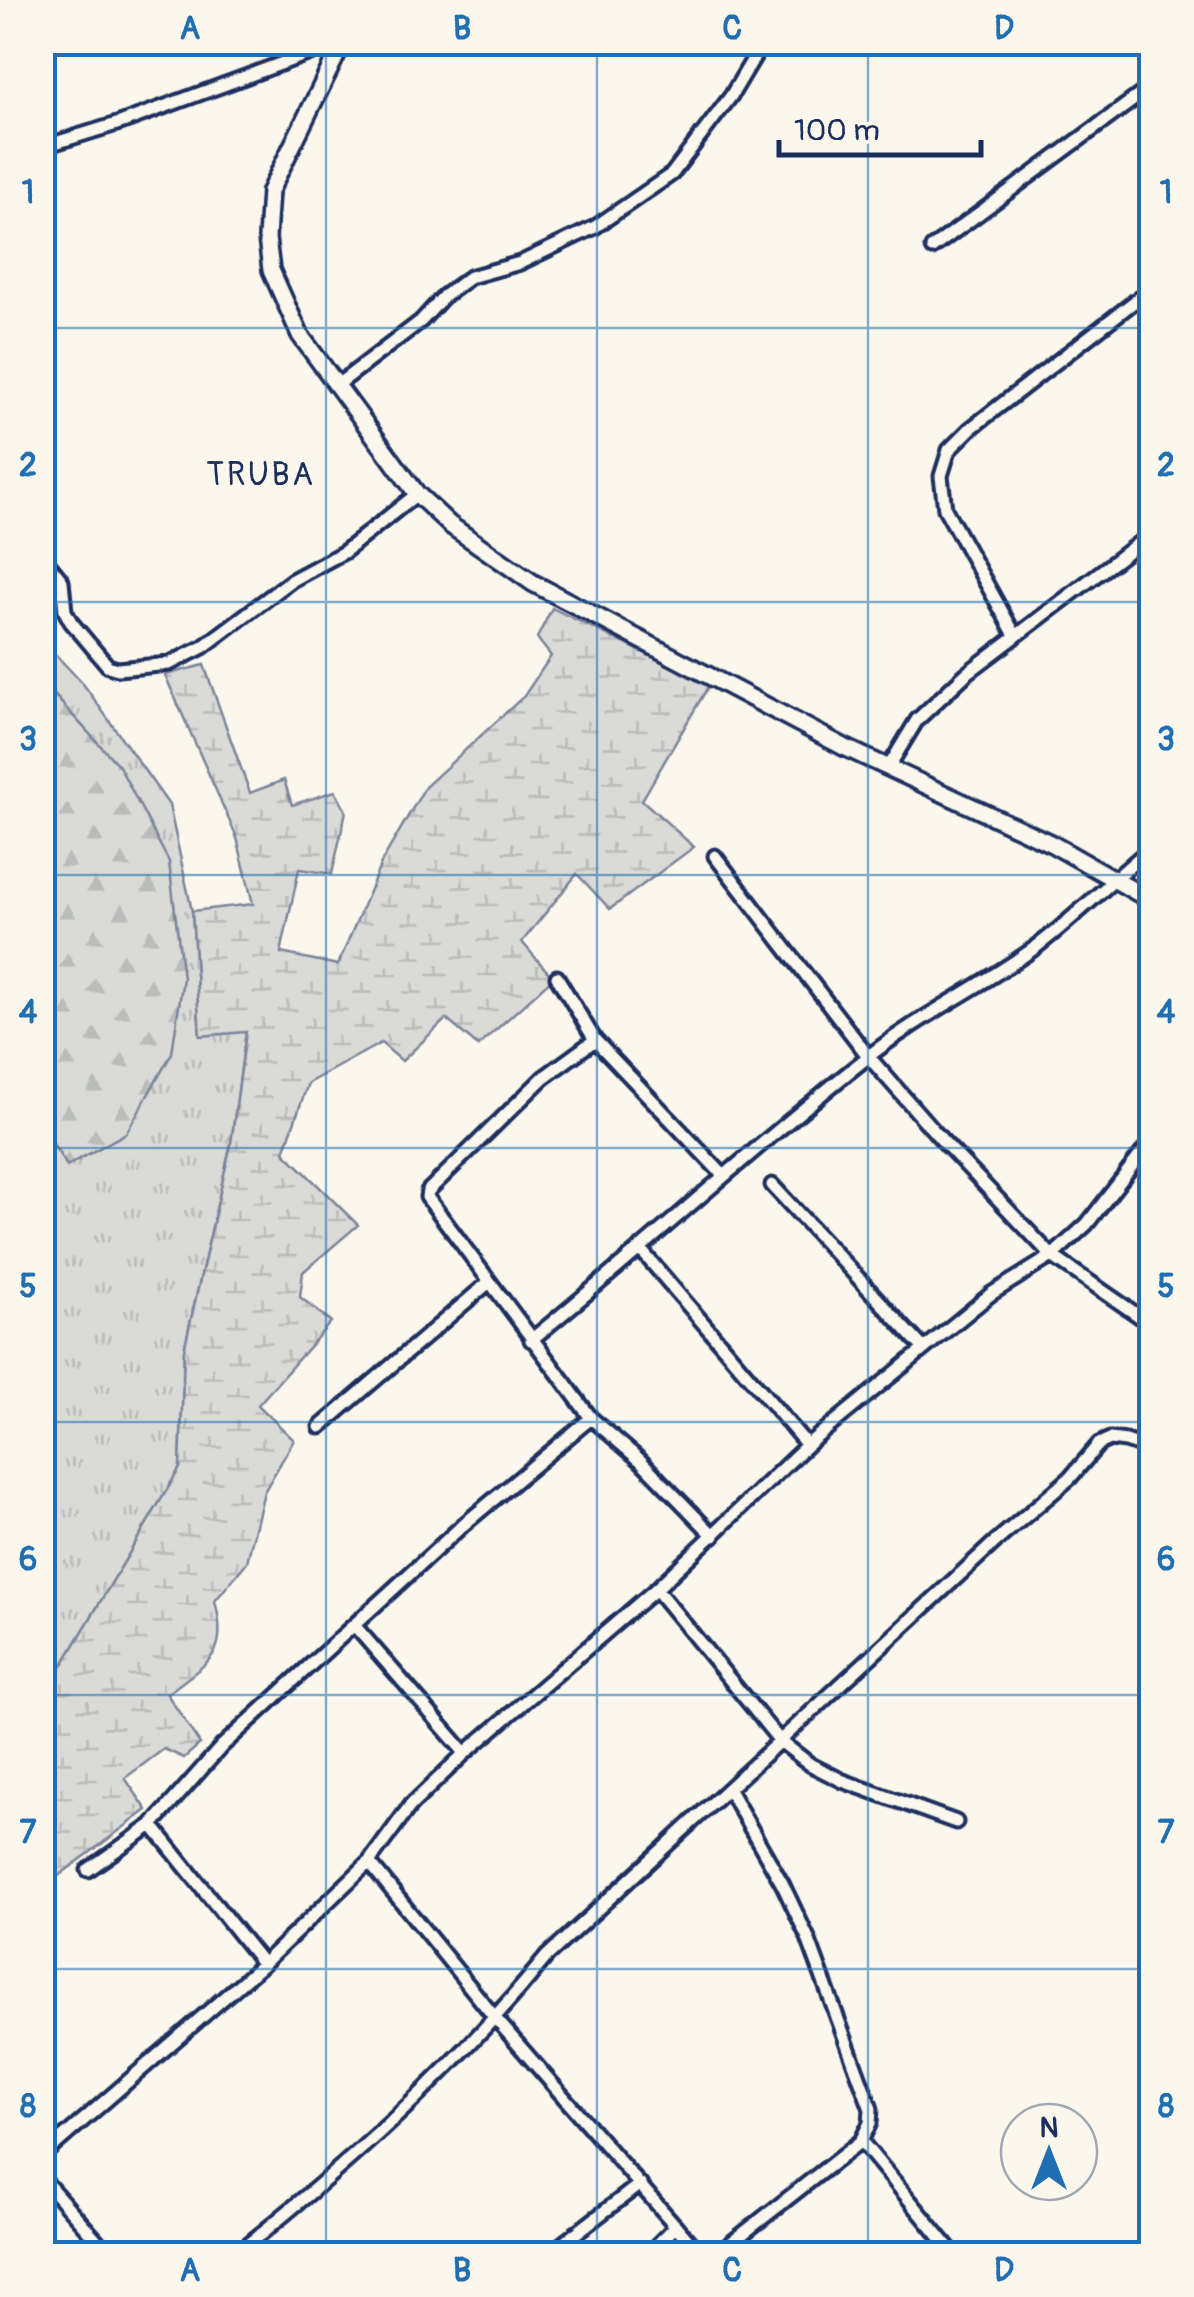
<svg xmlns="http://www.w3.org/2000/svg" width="1194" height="2297" font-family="Pangolin,sans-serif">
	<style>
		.grass { fill: url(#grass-tufts); stroke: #7a849a; stroke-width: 2.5 }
		.forest { fill: url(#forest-firs); stroke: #7a849a; stroke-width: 2.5 }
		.wetland { fill: url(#wetland-marsh); stroke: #7a849a; stroke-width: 2.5 }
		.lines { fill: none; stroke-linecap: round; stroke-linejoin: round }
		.street-casing { stroke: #1b2f5e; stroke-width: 19 }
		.secondary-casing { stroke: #1b2f5e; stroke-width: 22 }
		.street { stroke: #fbf7ec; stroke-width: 11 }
		.secondary { stroke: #fbf7ec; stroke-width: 15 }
		.grid { fill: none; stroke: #1f6fb2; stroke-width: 2.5; stroke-opacity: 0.55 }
		.labels { text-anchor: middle; stroke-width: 8; stroke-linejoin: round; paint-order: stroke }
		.quarter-label { font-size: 32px; letter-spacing: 2.5px; fill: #1b2f5e; stroke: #fbf7ec }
		.neatline { fill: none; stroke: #1f6fb2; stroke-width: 4 }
		.grid-label { font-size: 32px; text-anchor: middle; font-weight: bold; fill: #1f6fb2 }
	</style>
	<defs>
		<pattern id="grass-tufts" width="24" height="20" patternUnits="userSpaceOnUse" patternTransform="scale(2.5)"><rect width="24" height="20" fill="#dadad7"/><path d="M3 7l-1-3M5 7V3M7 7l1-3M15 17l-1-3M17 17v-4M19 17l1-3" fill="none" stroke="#babbbb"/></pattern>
		<pattern id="forest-firs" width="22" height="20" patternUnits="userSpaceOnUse" patternTransform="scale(2.5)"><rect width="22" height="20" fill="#dadad7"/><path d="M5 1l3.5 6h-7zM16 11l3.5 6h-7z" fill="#babbbb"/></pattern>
		<pattern id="wetland-marsh" width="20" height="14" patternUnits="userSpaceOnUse" patternTransform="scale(2.5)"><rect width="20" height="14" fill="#dadad7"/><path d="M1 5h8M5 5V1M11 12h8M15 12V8" fill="none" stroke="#babbbb"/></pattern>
	</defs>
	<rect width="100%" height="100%" fill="#fbf7ec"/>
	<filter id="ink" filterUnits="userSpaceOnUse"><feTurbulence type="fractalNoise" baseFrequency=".01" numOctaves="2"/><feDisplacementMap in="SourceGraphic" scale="20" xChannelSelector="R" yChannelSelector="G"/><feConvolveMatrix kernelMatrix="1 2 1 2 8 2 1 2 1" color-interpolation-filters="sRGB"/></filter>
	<g filter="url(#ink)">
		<!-- grass -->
		<path class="grass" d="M 43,641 L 84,685 L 169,805 L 192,911 L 200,1035 L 246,1031 L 231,1144 L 184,1350 L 180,1468 L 43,1698 L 43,1128 L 67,1166 L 118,766 L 43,682 Z"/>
		<!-- forest -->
		<path class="forest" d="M 42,682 L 119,766 L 169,862 L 183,978 L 172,1053 L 126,1133 L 67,1166 L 43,1128 Z"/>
		<!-- wetland -->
		<path class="wetland" d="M 552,608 L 709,685 L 642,800 L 694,847 L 610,909 L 577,874 L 522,942 L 553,978 L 478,1046 L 446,1019 L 402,1061 L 381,1043 L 308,1083 L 284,1152 L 358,1225 L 303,1272 L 300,1297 L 331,1322 L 258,1405 L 294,1440 L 264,1492 L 247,1562 L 215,1601 C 230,1658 207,1661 167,1694 L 200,1744 L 184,1758 L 164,1749 L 125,1778 L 147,1810 L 49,1883 L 43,1916 L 43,1698 L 180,1468 L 184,1350 L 231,1144 L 246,1032 L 200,1036 L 192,911 L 253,904 L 237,838 L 165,675 L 204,665 L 250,793 L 284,780 L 292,805 L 335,791 L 346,811 L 332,874 L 299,869 L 281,953 L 338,965 L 382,861 L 425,787 L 524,696 L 551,656 L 537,638 Z"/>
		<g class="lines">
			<defs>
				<path id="street" d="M 42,147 L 120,123 L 340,42
					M 932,248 L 1152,86
					M 336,386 L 421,321 L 444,296 L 470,277 L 520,263 L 595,227 L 672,174 L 731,96 L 763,42
					M 42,556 L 62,581 L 65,611 L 71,622 L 108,666 L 118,669 L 169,664 L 203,647 L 292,580 L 344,552 L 417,494
					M 1015,635 L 945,509 L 941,476 L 949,450 L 970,429 L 1152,288
					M 888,768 L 917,720 L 966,674 L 1152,533
					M 715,856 L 868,1056 L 941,1139 L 1052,1256 L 1152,1325
					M 557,977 L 595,1040 L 723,1175
					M 595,1040 L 543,1078 L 428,1191 L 427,1197 L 591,1418 L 640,1460 L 714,1536
					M 772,1185 L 924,1349
					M 641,1250 L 807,1445
					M 531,1340 C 644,1248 750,1150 864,1060 C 917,1017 981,987 1036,947 C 1077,916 1112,880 1152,847
					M 320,1427 L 488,1283
					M 656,1589 L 780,1741 L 811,1765 L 843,1781 L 956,1822
					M 354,1625 L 465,1753
					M 152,1825 L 263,1964
					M 88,1870 L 152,1825 L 222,1746 L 462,1526 L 591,1418
					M 861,2141 L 954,2254
					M 42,2156 L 263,1964 L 369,1862
					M 42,2178 L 109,2254
					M 236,2254 C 348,2164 456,2069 547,1956 L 995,1542 L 1070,1478 L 1099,1444 L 1110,1439 L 1126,1441 L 1152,1450
					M 549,2254 L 640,2184
					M 648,2254 L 676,2226
					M 700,2254 L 496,2019 L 369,1862 L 410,1806 L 465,1753 L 656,1589 L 807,1445 L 991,1294 L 1052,1256 L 1087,1224 L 1152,1140
					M 717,2254 L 861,2141 L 870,2123 L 871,2109 L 808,1938 L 783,1885 L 729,1790"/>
				<path id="secondary" d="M 343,42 L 270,191 L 267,238 L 271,270 L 300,335 L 417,494 L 450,525 L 533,583 L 844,747 L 1052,844 L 1152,901"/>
			</defs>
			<!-- street casing -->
			<use href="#street" class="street-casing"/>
			<!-- secondary casing -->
			<use href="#secondary" class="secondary-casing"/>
			<!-- street -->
			<use href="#street" class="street"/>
			<!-- secondary -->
			<use href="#secondary" class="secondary"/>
		</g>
	</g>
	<!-- grid -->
	<path class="grid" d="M 326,42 L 326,2254M 597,42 L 597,2254M 868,42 L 868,2254M 42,328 L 1152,328M 42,602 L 1152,602M 42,875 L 1152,875M 42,1148 L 1152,1148M 42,1422 L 1152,1422M 42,1695 L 1152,1695M 42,1969 L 1152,1969"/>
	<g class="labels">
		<!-- quarter labels -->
		<g class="quarter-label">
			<text x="261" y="485">TRUBA</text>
		</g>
	</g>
	<!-- margin -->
	<rect width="1194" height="2297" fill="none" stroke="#fbf7ec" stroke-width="110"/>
	<!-- north arrow -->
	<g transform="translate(1049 2152)"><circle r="48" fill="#fbf7ec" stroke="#a1a7b3" stroke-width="2.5"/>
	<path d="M0-8L18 38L0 25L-18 38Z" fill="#1f6fb2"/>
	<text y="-15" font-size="28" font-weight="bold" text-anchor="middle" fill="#1b2f5e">N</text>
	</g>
	<!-- scale -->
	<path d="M779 140v15h202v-15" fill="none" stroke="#1b2f5e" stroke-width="5"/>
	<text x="794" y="140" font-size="30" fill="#1b2f5e" stroke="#fbf7ec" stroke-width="8" paint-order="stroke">100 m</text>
	<rect x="55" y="55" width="1084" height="2187" class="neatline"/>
	<g class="grid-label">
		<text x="190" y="39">A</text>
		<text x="462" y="39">B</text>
		<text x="732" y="39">C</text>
		<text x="1004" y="39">D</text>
		<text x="28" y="203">1</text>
		<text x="1166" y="203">1</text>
		<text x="28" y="476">2</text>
		<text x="1166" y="476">2</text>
		<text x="28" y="750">3</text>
		<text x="1166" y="750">3</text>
		<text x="28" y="1023">4</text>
		<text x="1166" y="1023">4</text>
		<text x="28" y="1297">5</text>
		<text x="1166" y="1297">5</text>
		<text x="28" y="1570">6</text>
		<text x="1166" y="1570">6</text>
		<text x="28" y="1843">7</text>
		<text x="1166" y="1843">7</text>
		<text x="28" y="2117">8</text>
		<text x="1166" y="2117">8</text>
		<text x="190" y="2281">A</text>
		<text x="462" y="2281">B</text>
		<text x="732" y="2281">C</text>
		<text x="1004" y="2281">D</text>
	</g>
</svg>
